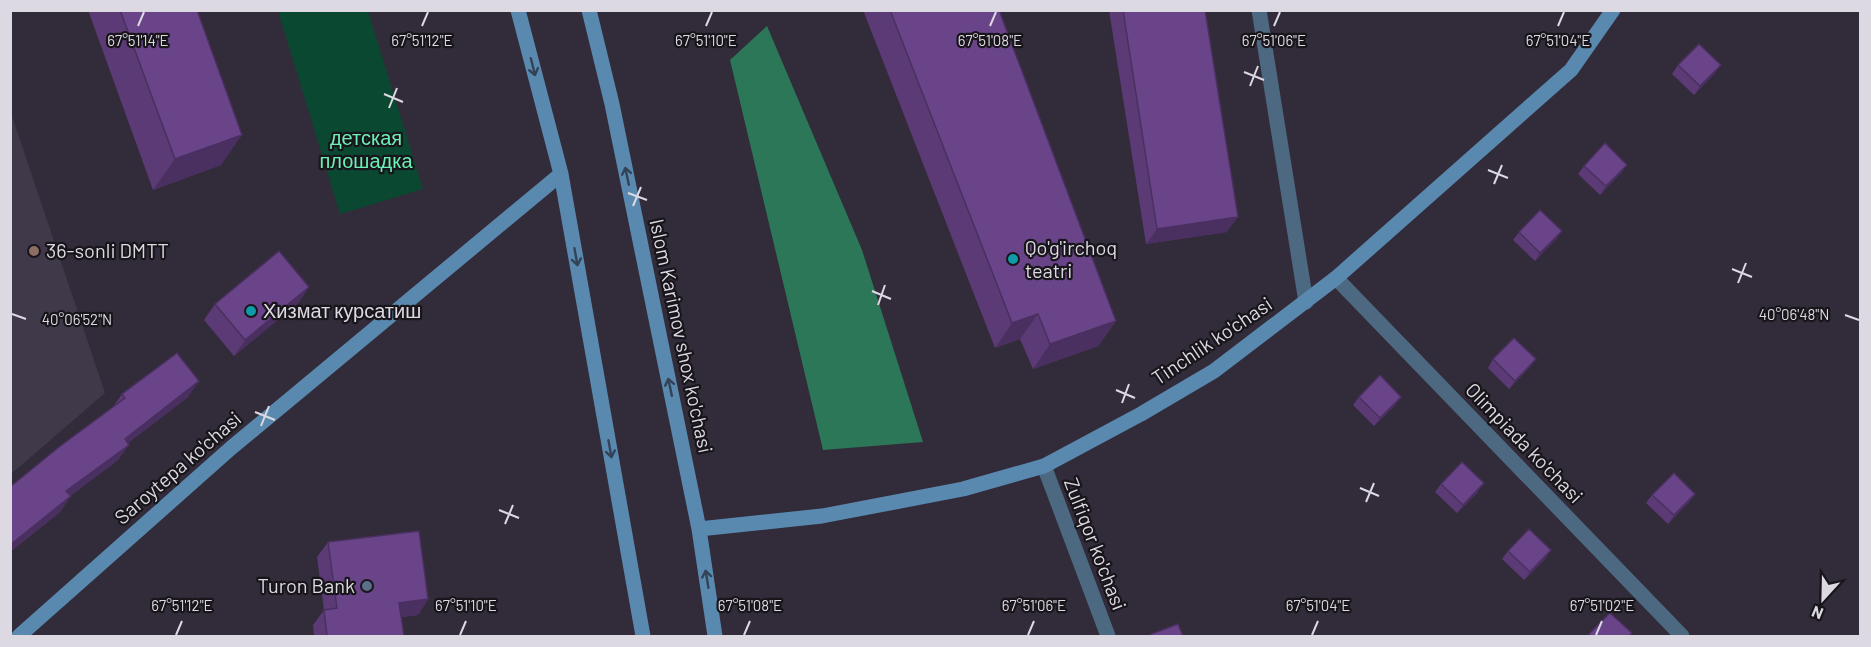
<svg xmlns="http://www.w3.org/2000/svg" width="1871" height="647" font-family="Barlow,sans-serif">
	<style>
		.education { fill: #3f3949 }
		.green { fill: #0b4831 }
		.forest { fill: #2b7757 }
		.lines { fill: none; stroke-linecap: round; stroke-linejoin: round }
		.street { stroke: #4c6981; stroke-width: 15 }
		.secondary { stroke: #5a89b0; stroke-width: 15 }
		.wall { fill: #5b3a76 }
		.shaded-wall { fill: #4a3060 }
		.building { fill: #6a4489; stroke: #4a3060; stroke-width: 1.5 }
		.oneway { stroke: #324357 }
		.ticks { fill: none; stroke: #ddd9e2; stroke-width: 2 }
		.education-dot { fill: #8d6e63; stroke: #18151b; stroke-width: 2 }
		.culture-dot { fill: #0f9aa8; stroke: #18151b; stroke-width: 2 }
		.service-dot { fill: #5c6f8a; stroke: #18151b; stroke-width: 2 }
		.labels { text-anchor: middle; stroke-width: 4.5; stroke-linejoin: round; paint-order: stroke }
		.park-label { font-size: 20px; fill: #6bf0b5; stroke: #18151b }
		.poi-label { font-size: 20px; fill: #ddd9e2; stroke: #18151b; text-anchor: start }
		.street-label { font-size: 20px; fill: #ddd9e2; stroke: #18151b }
		.ticks-label { font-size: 15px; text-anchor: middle; fill: #ddd9e2; stroke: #18151b; stroke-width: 4.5; stroke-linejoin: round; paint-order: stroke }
	</style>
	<rect width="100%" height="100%" fill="#322b39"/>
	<!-- education -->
	<path class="education" d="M 10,110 L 105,393 L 11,474 L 10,474 Z"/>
	<!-- green -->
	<path class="green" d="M 278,11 L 368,11 L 423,189 L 340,214 Z"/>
	<!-- forest -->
	<path class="forest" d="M 767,26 L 862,250 L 923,442 L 823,450 L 730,60 Z"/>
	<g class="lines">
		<!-- street -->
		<path class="street" d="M 1259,10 L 1306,302
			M 1336,278 L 1682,636
			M 1044,466 L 1108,636"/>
		<!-- secondary -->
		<path class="secondary" d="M 518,10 L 561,174 L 643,636
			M 589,10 L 612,104 L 699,529 L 715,636
			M 699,529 L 822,516 L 963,489 L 1044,466 L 1141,414 L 1214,371 L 1336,278 L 1571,70 L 1613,10
			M 19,636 L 231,448 L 561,174"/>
	</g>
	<!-- wall -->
	<path class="wall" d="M 88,10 L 197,10 L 221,165 L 153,190 Z
		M 863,10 L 999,10 L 1116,321 L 1098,346 L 1033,369 L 1020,339 L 995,348 Z
		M 1109,10 L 1205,10 L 1227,232 L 1146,244 Z
		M 1678,65 L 1715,73 L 1694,95 L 1672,74 Z
		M 1627,165 L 1621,173 L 1600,195 L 1578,174 L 1584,166 Z
		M 1562,231 L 1556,239 L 1535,261 L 1513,240 L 1519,232 Z
		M 309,287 L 298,303 L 234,356 L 204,320 L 215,304 Z
		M 1493,359 L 1530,367 L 1509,389 L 1488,368 Z
		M 122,394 L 188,397 L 128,443 L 118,460 L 70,496 L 60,512 L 10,552 L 10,487 L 113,407 Z
		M 1359,397 L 1401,397 L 1395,405 L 1374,426 L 1353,405 Z
		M 1441,484 L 1478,492 L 1457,513 L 1435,492 Z
		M 1695,494 L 1689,502 L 1668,524 L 1646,503 L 1652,495 Z
		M 328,542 L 428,599 L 418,615 L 401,617 L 404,636 L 314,636 L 313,625 L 324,610 L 317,557 Z
		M 1551,550 L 1545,559 L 1524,580 L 1502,559 L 1508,551 Z"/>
	<!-- shaded-wall -->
	<path class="shaded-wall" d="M 1721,65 L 1715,73 L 1694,95 L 1700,86 Z
		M 242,135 L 221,165 L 153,190 L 175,159 Z
		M 1627,165 L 1621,173 L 1600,195 L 1606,186 Z
		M 1238,217 L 1227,232 L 1146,244 L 1157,229 Z
		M 1562,231 L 1556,239 L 1535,261 L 1540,253 Z
		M 309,287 L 298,303 L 234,356 L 245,340 Z
		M 1038,314 L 1020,339 L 995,348 L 1012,323 Z
		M 1116,321 L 1098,346 L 1033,369 L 1050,344 Z
		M 1536,359 L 1530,367 L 1509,389 L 1515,381 Z
		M 199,381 L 188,397 L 114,454 L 125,439 Z
		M 1401,397 L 1395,405 L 1374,426 L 1380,418 Z
		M 129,445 L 118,460 L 55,507 L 66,491 Z
		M 1484,483 L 1478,492 L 1457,513 L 1463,505 Z
		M 1695,494 L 1689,502 L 1668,524 L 1674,515 Z
		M 71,496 L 60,512 L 10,552 L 10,545 Z
		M 1551,550 L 1545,559 L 1524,580 L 1530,572 Z
		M 428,599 L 418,615 L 388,619 L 399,603 Z"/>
	<!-- building -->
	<path class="building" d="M 120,10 L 197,10 L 242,135 L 175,159 Z
		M 890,10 L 999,10 L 1116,321 L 1050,344 L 1038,314 L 1012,323 Z
		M 1123,10 L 1205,10 L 1238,217 L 1157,229 Z
		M 1699,44 L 1721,65 L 1700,86 L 1678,65 Z
		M 1605,143 L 1627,165 L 1606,186 L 1584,166 Z
		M 1540,210 L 1562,231 L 1540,253 L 1519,232 Z
		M 279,251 L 309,287 L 245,340 L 215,304 Z
		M 1514,338 L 1536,359 L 1515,381 L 1493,359 Z
		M 177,353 L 199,381 L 125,439 L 129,445 L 66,491 L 71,496 L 10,545 L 10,487 L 59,447 L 125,398 L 122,394 Z
		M 1380,375 L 1401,397 L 1380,418 L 1359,397 Z
		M 1462,462 L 1484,483 L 1463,505 L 1441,484 Z
		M 1674,473 L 1695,494 L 1674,515 L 1652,495 Z
		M 1529,529 L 1551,550 L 1530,572 L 1508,551 Z
		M 419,531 L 428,599 L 399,603 L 404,636 L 327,636 L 324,610 L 337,608 L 328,542 Z
		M 1610,613 L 1632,633 L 1629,636 L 1591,636 L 1589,634 Z
		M 1178,624 L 1183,636 L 1150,636 L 1149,635 Z"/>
	<!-- one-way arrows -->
	<defs><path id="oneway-shaft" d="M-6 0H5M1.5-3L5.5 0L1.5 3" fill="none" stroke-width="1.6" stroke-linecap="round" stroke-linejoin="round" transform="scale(1.5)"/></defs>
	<g class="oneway">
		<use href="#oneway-shaft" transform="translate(533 67) rotate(76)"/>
		<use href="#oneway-shaft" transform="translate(627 176) rotate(-102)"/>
		<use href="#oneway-shaft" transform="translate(576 257) rotate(80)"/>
		<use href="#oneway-shaft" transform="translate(670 387) rotate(-102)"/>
		<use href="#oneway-shaft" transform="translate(610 449) rotate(80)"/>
		<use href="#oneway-shaft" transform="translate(707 579) rotate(-99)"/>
	</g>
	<!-- ticks -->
	<path class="ticks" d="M 138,26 L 144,12M 422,26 L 428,12M 706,26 L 712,12M 990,26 L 996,12M 1274,26 L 1280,12M 1558,26 L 1564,12M 1244,72 L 1264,80M 1250,86 L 1258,66M 384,94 L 403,102M 389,108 L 397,88M 1488,170 L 1508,178M 1494,184 L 1502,165M 628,193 L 647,200M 633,206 L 641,187M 1732,269 L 1752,277M 1738,283 L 1746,263M 872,291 L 891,299M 878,305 L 885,285M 12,314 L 26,319M 1845,315 L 1859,320M 1116,390 L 1135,398M 1122,403 L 1129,384M 255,412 L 275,420M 261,426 L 269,406M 1360,488 L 1379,496M 1366,502 L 1374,483M 499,510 L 519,518M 505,524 L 513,505M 176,635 L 182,621M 460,635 L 466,621M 744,635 L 750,621M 1028,635 L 1034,621M 1312,635 L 1318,621M 1596,635 L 1602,621"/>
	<!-- markers -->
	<circle class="education-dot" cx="34" cy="251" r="6"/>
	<g class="culture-dot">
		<circle cx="1013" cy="259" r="6"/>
		<circle cx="251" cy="311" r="6"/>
	</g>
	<circle class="service-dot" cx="367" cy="586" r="6"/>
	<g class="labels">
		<!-- park labels -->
		<g class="park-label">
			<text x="366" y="145">детская<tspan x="366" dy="23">плошадка</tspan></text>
		</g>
		<!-- poi labels -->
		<g class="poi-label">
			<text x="1025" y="255">Qo'g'irchoq<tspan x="1025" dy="23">teatri</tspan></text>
			<text x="46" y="258">36-sonli DMTT</text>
			<text x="263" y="318">Хизмат курсатиш</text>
			<text x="355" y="593" text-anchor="end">Turon Bank</text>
		</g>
		<!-- street labels -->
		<g class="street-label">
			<text transform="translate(681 336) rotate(78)" y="7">Islom Karimov shox ko'chasi</text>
			<text transform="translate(1212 341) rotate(-34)" y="7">Tinchlik ko'chasi</text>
			<text transform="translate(1524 443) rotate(46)" y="7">Olimpiada ko'chasi</text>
			<text transform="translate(178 468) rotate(-41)" y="7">Saroytepa ko'chasi</text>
			<text transform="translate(1095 544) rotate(69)" y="7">Zulfiqor ko'chasi</text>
		</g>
	</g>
	<g class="ticks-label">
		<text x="138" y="46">67°51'14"E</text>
		<text x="422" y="46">67°51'12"E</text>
		<text x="706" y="46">67°51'10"E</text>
		<text x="990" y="46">67°51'08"E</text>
		<text x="1274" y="46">67°51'06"E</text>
		<text x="1558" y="46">67°51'04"E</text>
		<text x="1794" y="320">40°06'48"N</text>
		<text x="77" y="325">40°06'52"N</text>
		<text x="182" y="611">67°51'12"E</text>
		<text x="466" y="611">67°51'10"E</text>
		<text x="750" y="611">67°51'08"E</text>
		<text x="1034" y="611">67°51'06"E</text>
		<text x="1318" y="611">67°51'04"E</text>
		<text x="1602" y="611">67°51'02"E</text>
	</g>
	<!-- border -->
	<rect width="1871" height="647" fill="none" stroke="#ddd9e2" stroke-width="24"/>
	<!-- north arrow -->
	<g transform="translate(1823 599) rotate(202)" stroke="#18151b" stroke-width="4.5" paint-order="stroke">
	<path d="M0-4.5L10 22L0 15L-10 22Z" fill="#ddd9e2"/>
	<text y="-9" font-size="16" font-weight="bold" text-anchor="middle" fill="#ddd9e2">N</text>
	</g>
</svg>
